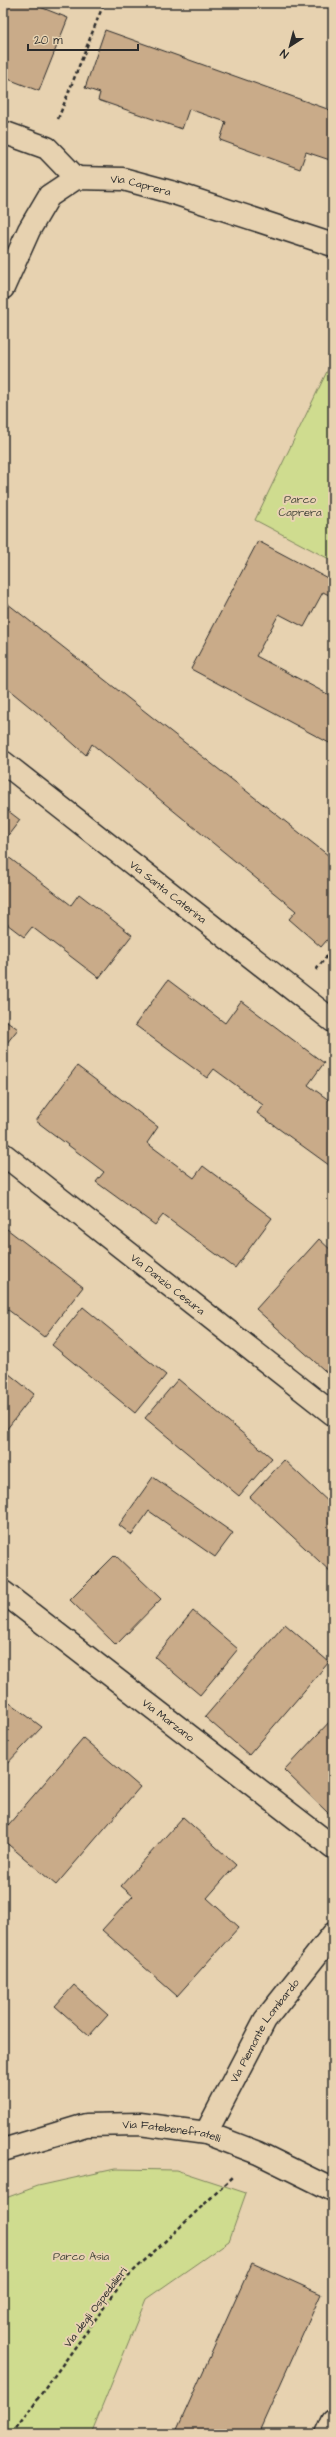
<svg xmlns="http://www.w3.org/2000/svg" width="336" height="2437" font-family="'Architects Daughter',sans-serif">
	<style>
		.green { fill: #cfdc8f; stroke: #7d845d }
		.building { fill: #c9ab89; stroke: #2b2b2b }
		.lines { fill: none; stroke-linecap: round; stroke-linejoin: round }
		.street-casing { stroke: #2b2b2b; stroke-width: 25 }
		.path { stroke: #2b2b2b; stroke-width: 2.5; stroke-dasharray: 4 3; stroke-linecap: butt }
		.street { stroke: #e7d2b0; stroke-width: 22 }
		.labels { text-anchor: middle; stroke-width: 4; stroke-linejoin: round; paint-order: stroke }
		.street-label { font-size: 11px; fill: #2b2b2b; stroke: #e7d2b0 }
		.park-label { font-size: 11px; fill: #44463a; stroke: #e7d2b0 }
	</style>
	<rect width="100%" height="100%" fill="#e7d2b0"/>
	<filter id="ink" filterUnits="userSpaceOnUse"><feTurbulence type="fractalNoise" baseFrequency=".025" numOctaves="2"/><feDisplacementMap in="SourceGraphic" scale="8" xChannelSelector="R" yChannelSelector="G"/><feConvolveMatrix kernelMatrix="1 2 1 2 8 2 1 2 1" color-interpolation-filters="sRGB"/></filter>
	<g filter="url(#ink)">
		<!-- green -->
		<path class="green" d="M 333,359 L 333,561 L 255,520 Z
			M 115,2169 L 176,2170 L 246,2193 L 229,2241 L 146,2299 L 91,2434 L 3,2434 L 3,2199 L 38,2186 Z"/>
		<!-- building -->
		<path class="building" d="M 3,3 L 30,3 L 68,18 L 39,91 L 3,77 Z
			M 105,30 L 333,111 L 333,161 L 306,152 L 300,169 L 220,140 L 226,122 L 189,109 L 182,129 L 98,100 L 100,93 L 85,88 Z
			M 258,541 L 333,581 L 333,597 L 323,592 L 304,627 L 279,614 L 256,656 L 333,697 L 333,745 L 191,669 Z
			M 3,600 L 333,859 L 333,933 L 321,947 L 289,919 L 296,911 L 92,744 L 86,755 L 56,728 L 3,685 Z
			M 3,807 L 20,820 L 3,842 Z
			M 3,853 L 71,905 L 79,894 L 132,935 L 99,978 L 32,927 L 24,937 L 3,921 Z
			M 168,980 L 225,1023 L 241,1001 L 324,1063 L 308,1085 L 333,1103 L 333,1168 L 257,1113 L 263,1105 L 214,1069 L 207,1078 L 135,1025 Z
			M 3,1018 L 18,1029 L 3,1048 Z
			M 77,1066 L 158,1127 L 147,1143 L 194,1178 L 203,1166 L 272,1218 L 235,1268 L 163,1215 L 155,1225 L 96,1182 L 104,1172 L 36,1121 Z
			M 3,1226 L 83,1287 L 44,1337 L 3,1306 Z
			M 319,1239 L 333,1252 L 333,1378 L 256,1309 Z
			M 83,1307 L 166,1375 L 135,1413 L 52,1345 Z
			M 3,1369 L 34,1394 L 3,1434 Z
			M 178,1379 L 272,1458 L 239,1496 L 145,1418 Z
			M 284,1460 L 333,1506 L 333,1574 L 250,1497 Z
			M 153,1477 L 233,1533 L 215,1557 L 149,1511 L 132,1535 L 119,1525 Z
			M 115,1555 L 161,1599 L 116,1645 L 70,1600 Z
			M 193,1611 L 238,1649 L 200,1695 L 155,1657 Z
			M 285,1624 L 329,1662 L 249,1755 L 205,1717 Z
			M 3,1698 L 42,1727 L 3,1768 Z
			M 333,1718 L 333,1810 L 329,1814 L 284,1770 Z
			M 83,1738 L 140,1787 L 56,1885 L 3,1840 L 3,1831 Z
			M 183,1817 L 236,1865 L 207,1898 L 239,1927 L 177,1996 L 102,1930 L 133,1896 L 121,1886 Z
			M 74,1985 L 108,2015 L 89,2036 L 55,2006 Z
			M 252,2263 L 321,2294 L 258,2434 L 175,2434 Z"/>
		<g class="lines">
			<defs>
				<g id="street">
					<path d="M 3,132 L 47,148 L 76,178"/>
					<path id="s1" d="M 3,288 L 29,230 L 49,196 L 76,178 L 123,179 L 171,192 L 333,245"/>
					<path id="s2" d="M 3,762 L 333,1021"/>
					<path id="s3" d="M 3,1154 L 333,1414"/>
					<path id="s4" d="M 3,1592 L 333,1847"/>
					<path id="s5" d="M 206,2133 L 265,2020 L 333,1934"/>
					<path id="s6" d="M 3,2150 L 86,2125 L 140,2124 L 206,2133 L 258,2153 L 333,2190"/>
					<path d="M 327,2434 L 333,2421"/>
				</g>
			</defs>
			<!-- street casing -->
			<use href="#street" class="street-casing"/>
			<!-- path -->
			<path class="path" d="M 58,119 L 104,3
				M 316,970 L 333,948
				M 12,2434 L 124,2280 L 233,2177"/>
			<!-- street -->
			<use href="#street" class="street"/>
		</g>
	</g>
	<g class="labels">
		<!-- street labels -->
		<g class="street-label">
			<text dy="4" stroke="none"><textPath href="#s1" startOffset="201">Via Caprera</textPath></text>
			<text dy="4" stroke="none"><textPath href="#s2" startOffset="210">Via Santa Caterina</textPath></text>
			<text dy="4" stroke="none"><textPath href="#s3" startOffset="210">Via Danzio Cesura</textPath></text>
			<text dy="4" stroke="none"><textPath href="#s4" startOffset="209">Via Marzano</textPath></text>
			<text dy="4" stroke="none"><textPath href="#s5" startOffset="118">Via Piemonte Lombardo</textPath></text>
			<text dy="4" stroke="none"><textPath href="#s6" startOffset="173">Via Fatebenefratelli</textPath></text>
			<text transform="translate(95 2307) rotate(-53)" y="4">Via degli Ospedalieri</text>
		</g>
		<!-- park labels -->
		<g class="park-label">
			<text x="300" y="503">Parco<tspan x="300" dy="13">Caprera</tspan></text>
			<text x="81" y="2260">Parco Asia</text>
		</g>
	</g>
	<!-- margin -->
	<rect width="336" height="2437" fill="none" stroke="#e7d2b0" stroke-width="16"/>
	<rect x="8" y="8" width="320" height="2421" fill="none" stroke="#2b2b2b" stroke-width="1.5" filter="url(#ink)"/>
	<!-- north arrow -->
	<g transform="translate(290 46) rotate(216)" stroke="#e7d2b0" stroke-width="3" paint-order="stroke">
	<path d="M0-3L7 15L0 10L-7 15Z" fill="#2b2b2b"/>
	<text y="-6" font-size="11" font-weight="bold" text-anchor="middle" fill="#2b2b2b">N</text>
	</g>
	<!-- scale -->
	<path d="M28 44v6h110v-6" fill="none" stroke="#2b2b2b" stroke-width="2"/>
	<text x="34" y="44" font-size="12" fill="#2b2b2b" stroke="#e7d2b0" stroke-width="3" paint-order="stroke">20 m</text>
</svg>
